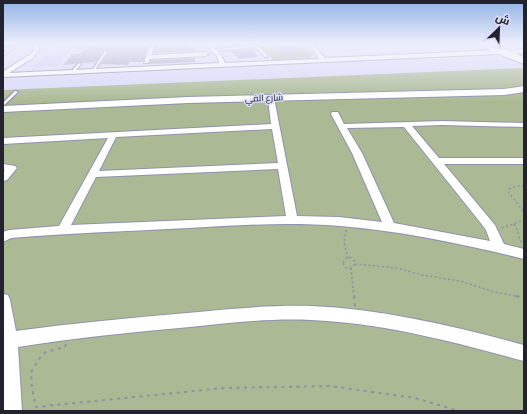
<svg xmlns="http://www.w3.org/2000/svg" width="527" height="414" font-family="'Playfair Display',Cairo,serif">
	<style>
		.built { fill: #cecff5 }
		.green { fill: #abba94 }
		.building { fill: #a2a3c0 }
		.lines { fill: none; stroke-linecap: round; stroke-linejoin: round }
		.service-casing { stroke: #9192ae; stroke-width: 2.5 }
		.minor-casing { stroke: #9192ae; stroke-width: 2 }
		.tertiary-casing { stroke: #9192ae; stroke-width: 2 }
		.path-far2 { stroke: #8f90a6; stroke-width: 1; stroke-dasharray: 1 1.5; stroke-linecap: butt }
		.path-far1 { stroke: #8f90a6; stroke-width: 1.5; stroke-dasharray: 2 2.5; stroke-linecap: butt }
		.path { stroke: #8f90a6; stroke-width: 2; stroke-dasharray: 3 4.5; stroke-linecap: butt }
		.service { fill: #fff; fill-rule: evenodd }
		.minor { fill: #fff; fill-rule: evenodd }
		.tertiary { fill: #fff; fill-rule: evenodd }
		.labels { text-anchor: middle; stroke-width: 3; stroke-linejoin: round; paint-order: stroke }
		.far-street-label { font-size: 9px; fill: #22232e; stroke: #dadbf9 }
	</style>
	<rect width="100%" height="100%" fill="#dadbf9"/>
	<!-- built -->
	<path class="built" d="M 60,44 L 120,44 L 117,48 L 55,50 L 55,45 Z
		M 46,52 L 71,52 L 57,66 L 37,67 L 34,65 L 41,59 Z"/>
	<!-- green -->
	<path class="green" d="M 258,44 L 303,44 L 314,55 L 309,58 L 273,60 L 269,54 Z
		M 524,68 L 524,411 L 3,411 L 3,90 Z"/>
	<!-- building -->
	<path class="building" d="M 102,44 L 149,44 L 143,62 L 129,62 L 128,65 L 101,64 L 108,53 L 108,51 L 105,50 L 96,62 L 82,63 L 79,62 L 74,64 L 63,65 L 72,54 L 80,54 L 89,45 Z
		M 156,44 L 190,44 L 189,48 L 195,47 L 195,51 L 153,53 Z
		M 295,45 L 303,54 L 283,55 L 276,46 Z
		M 251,49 L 259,56 L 239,59 L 231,51 Z
		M 195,58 L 195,62 L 148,64 L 151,60 Z"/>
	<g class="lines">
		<defs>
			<path id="service" d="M 80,44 L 82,44 L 80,48 L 78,48 Z
				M 216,44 L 221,44 L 209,47 L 208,46 Z
				M 254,45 L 260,47 L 267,55 L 267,57 L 265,57 L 258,49 L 254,47 L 214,51 L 213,50 Z
				M 3,47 L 12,47 L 13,48 L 3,56 L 3,54 L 9,49 L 3,49 Z
				M 105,51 L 107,52 L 95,70 L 93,70 L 93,69 Z
				M 514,53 L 524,57 L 524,59 L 513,55 Z
				M 79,63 L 81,64 L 75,71 L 73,71 L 73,69 Z
				M 15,91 L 18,92 L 3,106 L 3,103 Z"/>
			<path id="minor" d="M 32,44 L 36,44 L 40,49 L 33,58 L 9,73 L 219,63 L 217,56 L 205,44 L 212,45 L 235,44 L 214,48 L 221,54 L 225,63 L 319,59 L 309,44 L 313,44 L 325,58 L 499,50 L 502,52 L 499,54 L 3,77 L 3,72 L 5,70 L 32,53 L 34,49 Z
				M 151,44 L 155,44 L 151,55 L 206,52 L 209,54 L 206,56 L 150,59 L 148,63 L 144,63 Z
				M 524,49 L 524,53 L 509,54 L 506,52 Z
				M 271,96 L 274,98 L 297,216 L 339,217 L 382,222 L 352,153 L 331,114 L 332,112 L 338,112 L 344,124 L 442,121 L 524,123 L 524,127 L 442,125 L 412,126 L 439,158 L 524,158 L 524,164 L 444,164 L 495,225 L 504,244 L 524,249 L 524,259 C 463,244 402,231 340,226 C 290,222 239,225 189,228 C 130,231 70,233 11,238 L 3,242 L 3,232 L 9,230 L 59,226 L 108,138 L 3,144 L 3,138 L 271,124 L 268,98 ZM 404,127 L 480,222 L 486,230 L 490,241 L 394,223 L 362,153 L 347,128 ZM 272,129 L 278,163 L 99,171 L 116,137 ZM 278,169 L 286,216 L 71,225 L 96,177 Z
				M 3,164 L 15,166 L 17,168 L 7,180 L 3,181 L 3,172 L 5,170 L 3,170 Z
				M 3,294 L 8,295 L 10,300 L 16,331 C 73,323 130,318 187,313 C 228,309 269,305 311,306 C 383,309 454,326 524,345 L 524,361 C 454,342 383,323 311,320 C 270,318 230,323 190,327 C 132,332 75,338 18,347 L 22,411 L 4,411 Z"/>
			<path id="tertiary" d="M 478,44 C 485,44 488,46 495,48 C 501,50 508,48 514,53 L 515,55 L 524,59 L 524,64 L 496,53 Z
				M 524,86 L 524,92 L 504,95 L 188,103 L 3,112 L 3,106 L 188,97 L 504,89 Z"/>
		</defs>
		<!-- service casing -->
		<use href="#service" class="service-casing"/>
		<!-- minor casing -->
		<use href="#minor" class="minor-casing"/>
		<!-- tertiary casing -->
		<use href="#tertiary" class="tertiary-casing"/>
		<!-- path-far2 -->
		<path class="path-far2" d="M 112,64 L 125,44"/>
		<!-- path-far1 -->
		<path class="path-far1" d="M 524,186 L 516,186 L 509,189 L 509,193 L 524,212
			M 514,224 C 520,232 517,237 522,243
			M 502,228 L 524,220
			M 346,230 L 344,242 L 348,258
			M343.5 263a5.5 5.5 0 1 1 11 0a5.5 5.5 0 1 1-11 0Z
			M 355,264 L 397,268 L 422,275 L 460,281 L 495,292 L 521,297
			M 351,268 L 354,297"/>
		<!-- path -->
		<path class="path" d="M 354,296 L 355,306
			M 516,296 L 524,298
			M 66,344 L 65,347 L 46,352 L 41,356 L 31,372 L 32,389 L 36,407 L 225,388 L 330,386 L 415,398 L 459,411"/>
		<!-- service -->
		<use href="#service" class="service"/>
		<!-- minor -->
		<use href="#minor" class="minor"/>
		<!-- tertiary -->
		<use href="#tertiary" class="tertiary"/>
	</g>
	<!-- sky -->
	<linearGradient id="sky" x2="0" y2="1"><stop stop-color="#91b2e5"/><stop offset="0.43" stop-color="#eeeffc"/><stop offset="1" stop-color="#eeeffc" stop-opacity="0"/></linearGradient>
	<rect width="527" height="102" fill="url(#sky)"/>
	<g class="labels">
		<!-- far-street labels -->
		<g class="far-street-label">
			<text transform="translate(264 98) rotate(-2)" y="3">شارع الفي</text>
		</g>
	</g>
	<!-- border -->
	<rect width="527" height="414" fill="none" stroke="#22232e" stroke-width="8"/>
	<!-- north arrow -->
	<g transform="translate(499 28) rotate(24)" stroke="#dadbf9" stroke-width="3" paint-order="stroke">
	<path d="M0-3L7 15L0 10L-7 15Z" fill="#22232e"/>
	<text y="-6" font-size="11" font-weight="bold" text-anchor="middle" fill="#22232e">ش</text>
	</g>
</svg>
